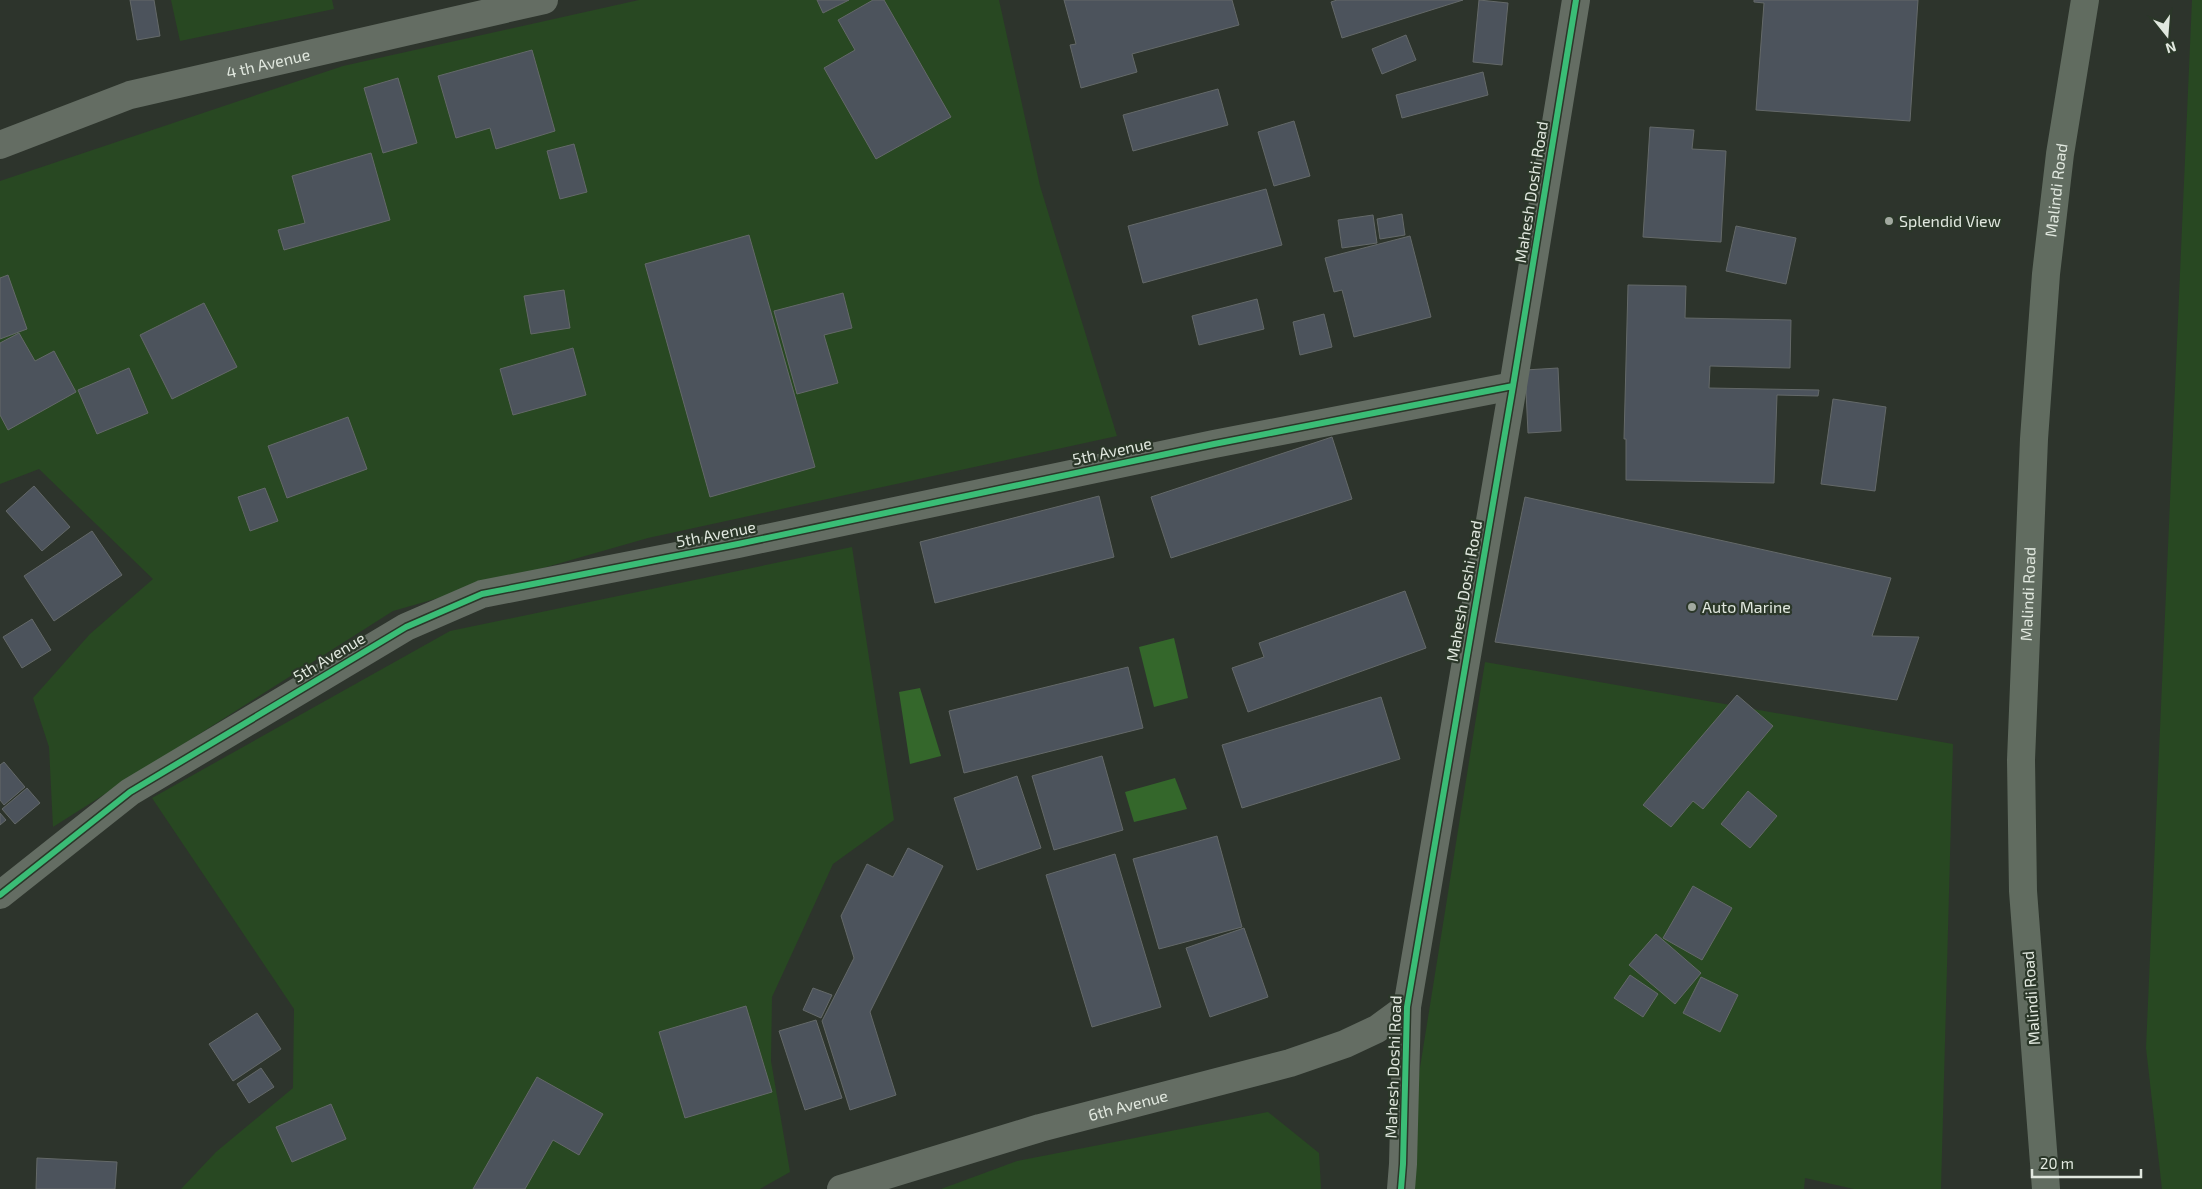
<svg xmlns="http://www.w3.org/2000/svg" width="2202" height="1189" font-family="'Exo 2',sans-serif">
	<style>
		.green { fill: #284822 }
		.water { fill: #34672b }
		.building { fill: #4c535c; stroke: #646969 }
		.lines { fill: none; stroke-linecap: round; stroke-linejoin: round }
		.minor { stroke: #646d63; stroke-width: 28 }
		.trunk { stroke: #616c60; stroke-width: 28 }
		.cycleway-casing { stroke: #2b3729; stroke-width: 9 }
		.cycleway { stroke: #3abd76; stroke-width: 6 }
		.poi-dot { fill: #a2a9a0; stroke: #2b3729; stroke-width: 2 }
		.labels { text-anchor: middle; stroke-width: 4.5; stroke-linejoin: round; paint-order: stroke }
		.street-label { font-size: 16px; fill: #e1e8df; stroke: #2b3729 }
		.poi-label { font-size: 16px; fill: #e1e8df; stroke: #2b3729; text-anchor: start }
	</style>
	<rect width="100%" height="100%" fill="#2d342c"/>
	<path class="green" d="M171 0H332L334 9 180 41Z
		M639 0H999L1040 186 1117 436 648 538 393 611 53 827 49 747 33 698 90 634 153 579 39 469 0 484V181L343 66Z
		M2192 0H2202V1189H2162L2146 1048Z
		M852 547 894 820 833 864 772 997 771 1061 790 1172 760 1189H181L216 1152 293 1088 294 1009 152 798 450 631Z
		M1485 662 1953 744 1941 1189H1854L1805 1178 1804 1189H1410L1414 1105Z
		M1268 1112 1319 1153 1321 1189H941L1017 1161Z"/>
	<path class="water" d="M1174 638 1188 698 1154 707 1139 647Z
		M920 688 941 756 910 764 899 692Z
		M1175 778 1187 809 1134 822 1125 792Z"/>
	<path class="building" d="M130 0H154L160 36 137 40Z
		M817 0H849L823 13Z
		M873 0H884L951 117 876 159 824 68 855 50 838 20Z
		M1064 0H1232L1239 25 1132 54 1137 72 1081 88 1070 45 1076 44Z
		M1337 0H1463L1342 38 1331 2Z
		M1479 0 1508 3 1502 65 1473 62Z
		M1754 0H1918L1910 121 1756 110 1764 3 1754 2Z
		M1406 35 1416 60 1382 74 1372 49Z
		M532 50 555 131 496 149 490 128 456 138 438 76Z
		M1483 72 1488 95 1402 118 1396 95Z
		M398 78 417 143 383 153 364 88Z
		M1218 89 1228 125 1133 151 1123 115Z
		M1294 121 1310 176 1274 186 1258 132Z
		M1650 127 1694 130 1692 149 1726 151 1721 242 1643 237Z
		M574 144 587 192 560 199 547 151Z
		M371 153 390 220 284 250 278 230 305 223 292 176Z
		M1266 189 1282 245 1143 283 1128 226Z
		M1402 214 1405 235 1380 239 1377 219Z
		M1373 215 1377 243 1342 248 1338 220Z
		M1736 226 1796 238 1786 284 1726 271Z
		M749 235 815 467 710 497 645 264Z
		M1410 236 1431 317 1354 337 1342 290 1334 292 1325 258Z
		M8 275 27 329 0 339V278Z
		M1628 285 1686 286 1685 318 1791 320 1790 368 1710 366 1709 388 1819 390 1818 396 1777 395 1774 483 1626 480V439H1624Z
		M564 290 570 328 531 334 524 296Z
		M843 293 852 328 824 335 838 383 797 394 774 311Z
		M1257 299 1264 329 1199 345 1192 316Z
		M204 303 237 367 172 399 140 335Z
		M1324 314 1332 347 1300 355 1293 322Z
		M19 333 35 361 54 351 76 392 8 430 0 415V343Z
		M573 348 586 395 513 415 500 369Z
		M129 368 148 413 97 434 78 390Z
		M1558 368 1561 431 1528 433 1525 370Z
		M1833 399 1886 407 1875 491 1821 484Z
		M348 417 367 469 287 498 268 446Z
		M1332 437 1352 499 1171 558 1151 497Z
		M34 486 70 527 42 551 6 511Z
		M265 488 278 521 250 531 238 497Z
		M1099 496 1114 557 935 603 920 542Z
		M1525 497 1891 578 1872 636 1919 637 1897 700 1495 642Z
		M92 531 122 575 54 621 24 576Z
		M1405 591 1426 648 1248 712 1232 668 1264 657 1259 643Z
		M32 619 51 650 22 668 3 637Z
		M1128 667 1143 728 964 773 949 711Z
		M1737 695 1773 726 1703 809 1693 801 1671 827 1643 805Z
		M1381 697 1400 759 1242 808 1222 745Z
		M1102 756 1123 830 1054 850 1032 776Z
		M4 762 25 787 4 805 0 800V765Z
		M1017 776 1041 848 977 870 954 798Z
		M27 788 40 803 15 824 2 809Z
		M1748 791 1777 816 1750 848 1721 824Z
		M0 813 6 820 0 825Z
		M1217 836 1242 927 1159 949 1133 859Z
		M908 848 943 866 870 1012 896 1095 850 1110 822 1021 854 958 841 916 867 864 893 877Z
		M1115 854 1161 1007 1092 1027 1046 875Z
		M1693 886 1732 908 1702 960 1663 938Z
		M1244 928 1268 997 1210 1017 1186 948Z
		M1656 934 1701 973 1675 1004 1629 965Z
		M1630 975 1658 994 1643 1017 1614 998Z
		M1701 977 1738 995 1720 1032 1683 1013Z
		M813 988 832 995 821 1018 803 1010Z
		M746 1006 772 1092 685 1118 659 1032Z
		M257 1013 281 1049 233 1081 209 1044Z
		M816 1020 842 1098 805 1110 779 1031Z
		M261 1068 274 1087 249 1103 237 1084Z
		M537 1077 603 1114 579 1155 553 1140 525 1189H473Z
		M331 1104 346 1139 292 1162 276 1127Z
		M37 1158 117 1162 115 1189H36Z"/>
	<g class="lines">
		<g class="minor">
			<path id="s1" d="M0 145 130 95 544 0"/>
			<path d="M0 895 130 792 406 627 482 594 738 544 1214 444 1513 386"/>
			<path id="s2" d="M841 1189 1040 1128 1290 1063 1345 1044 1377 1029 1407 1007"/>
			<path d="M1401 1189 1403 1164 1407 1007 1513 386 1576 0"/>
		</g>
		<path class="trunk" id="s3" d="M2046 1189 2023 891 2021 760 2034 439 2046 274 2060 154 2085 0"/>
		<g class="cycleway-casing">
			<path id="cycleway" d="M0 895 130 792 406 627 482 594 738 544 1214 444 1513 386
				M1401 1189 1403 1164 1407 1007 1513 386 1576 0"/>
		</g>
		<use href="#cycleway" class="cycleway"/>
	</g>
	<g class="poi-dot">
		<circle cx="1889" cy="221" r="5"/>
		<circle cx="1692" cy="607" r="5"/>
	</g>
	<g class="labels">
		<g class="street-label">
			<text dy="6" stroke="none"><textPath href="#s1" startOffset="281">4 th Avenue</textPath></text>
			<text dy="6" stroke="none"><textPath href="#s3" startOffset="1001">Malindi Road</textPath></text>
			<text transform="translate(1531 192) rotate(-81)" y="6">Mahesh Doshi Road</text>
			<text transform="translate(1112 451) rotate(-12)" y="6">5th Avenue</text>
			<text transform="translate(716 534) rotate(-11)" y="6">5th Avenue</text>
			<text transform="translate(1464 591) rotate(-80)" y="6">Mahesh Doshi Road</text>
			<text dy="6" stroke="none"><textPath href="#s3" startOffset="596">Malindi Road</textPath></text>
			<text transform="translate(329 657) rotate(-31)" y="6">5th Avenue</text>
			<text transform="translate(2031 998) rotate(-94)" y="6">Malindi Road</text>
			<text transform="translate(1393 1067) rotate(-88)" y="6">Mahesh Doshi Road</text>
			<text dy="6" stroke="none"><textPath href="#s2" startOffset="299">6th Avenue</textPath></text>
		</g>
		<g class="poi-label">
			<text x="1899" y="227">Splendid View</text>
			<text x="1702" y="613">Auto Marine</text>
		</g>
	</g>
	<g transform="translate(2167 35) rotate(163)" stroke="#2b3729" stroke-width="4" paint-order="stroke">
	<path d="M0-4L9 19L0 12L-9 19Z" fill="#e1e8df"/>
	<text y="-8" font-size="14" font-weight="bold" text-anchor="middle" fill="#e1e8df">N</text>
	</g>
	<path d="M2032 1169v8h109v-8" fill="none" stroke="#e1e8df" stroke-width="2.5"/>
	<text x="2040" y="1169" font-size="15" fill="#e1e8df" stroke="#2b3729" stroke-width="4" paint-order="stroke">20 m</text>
</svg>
